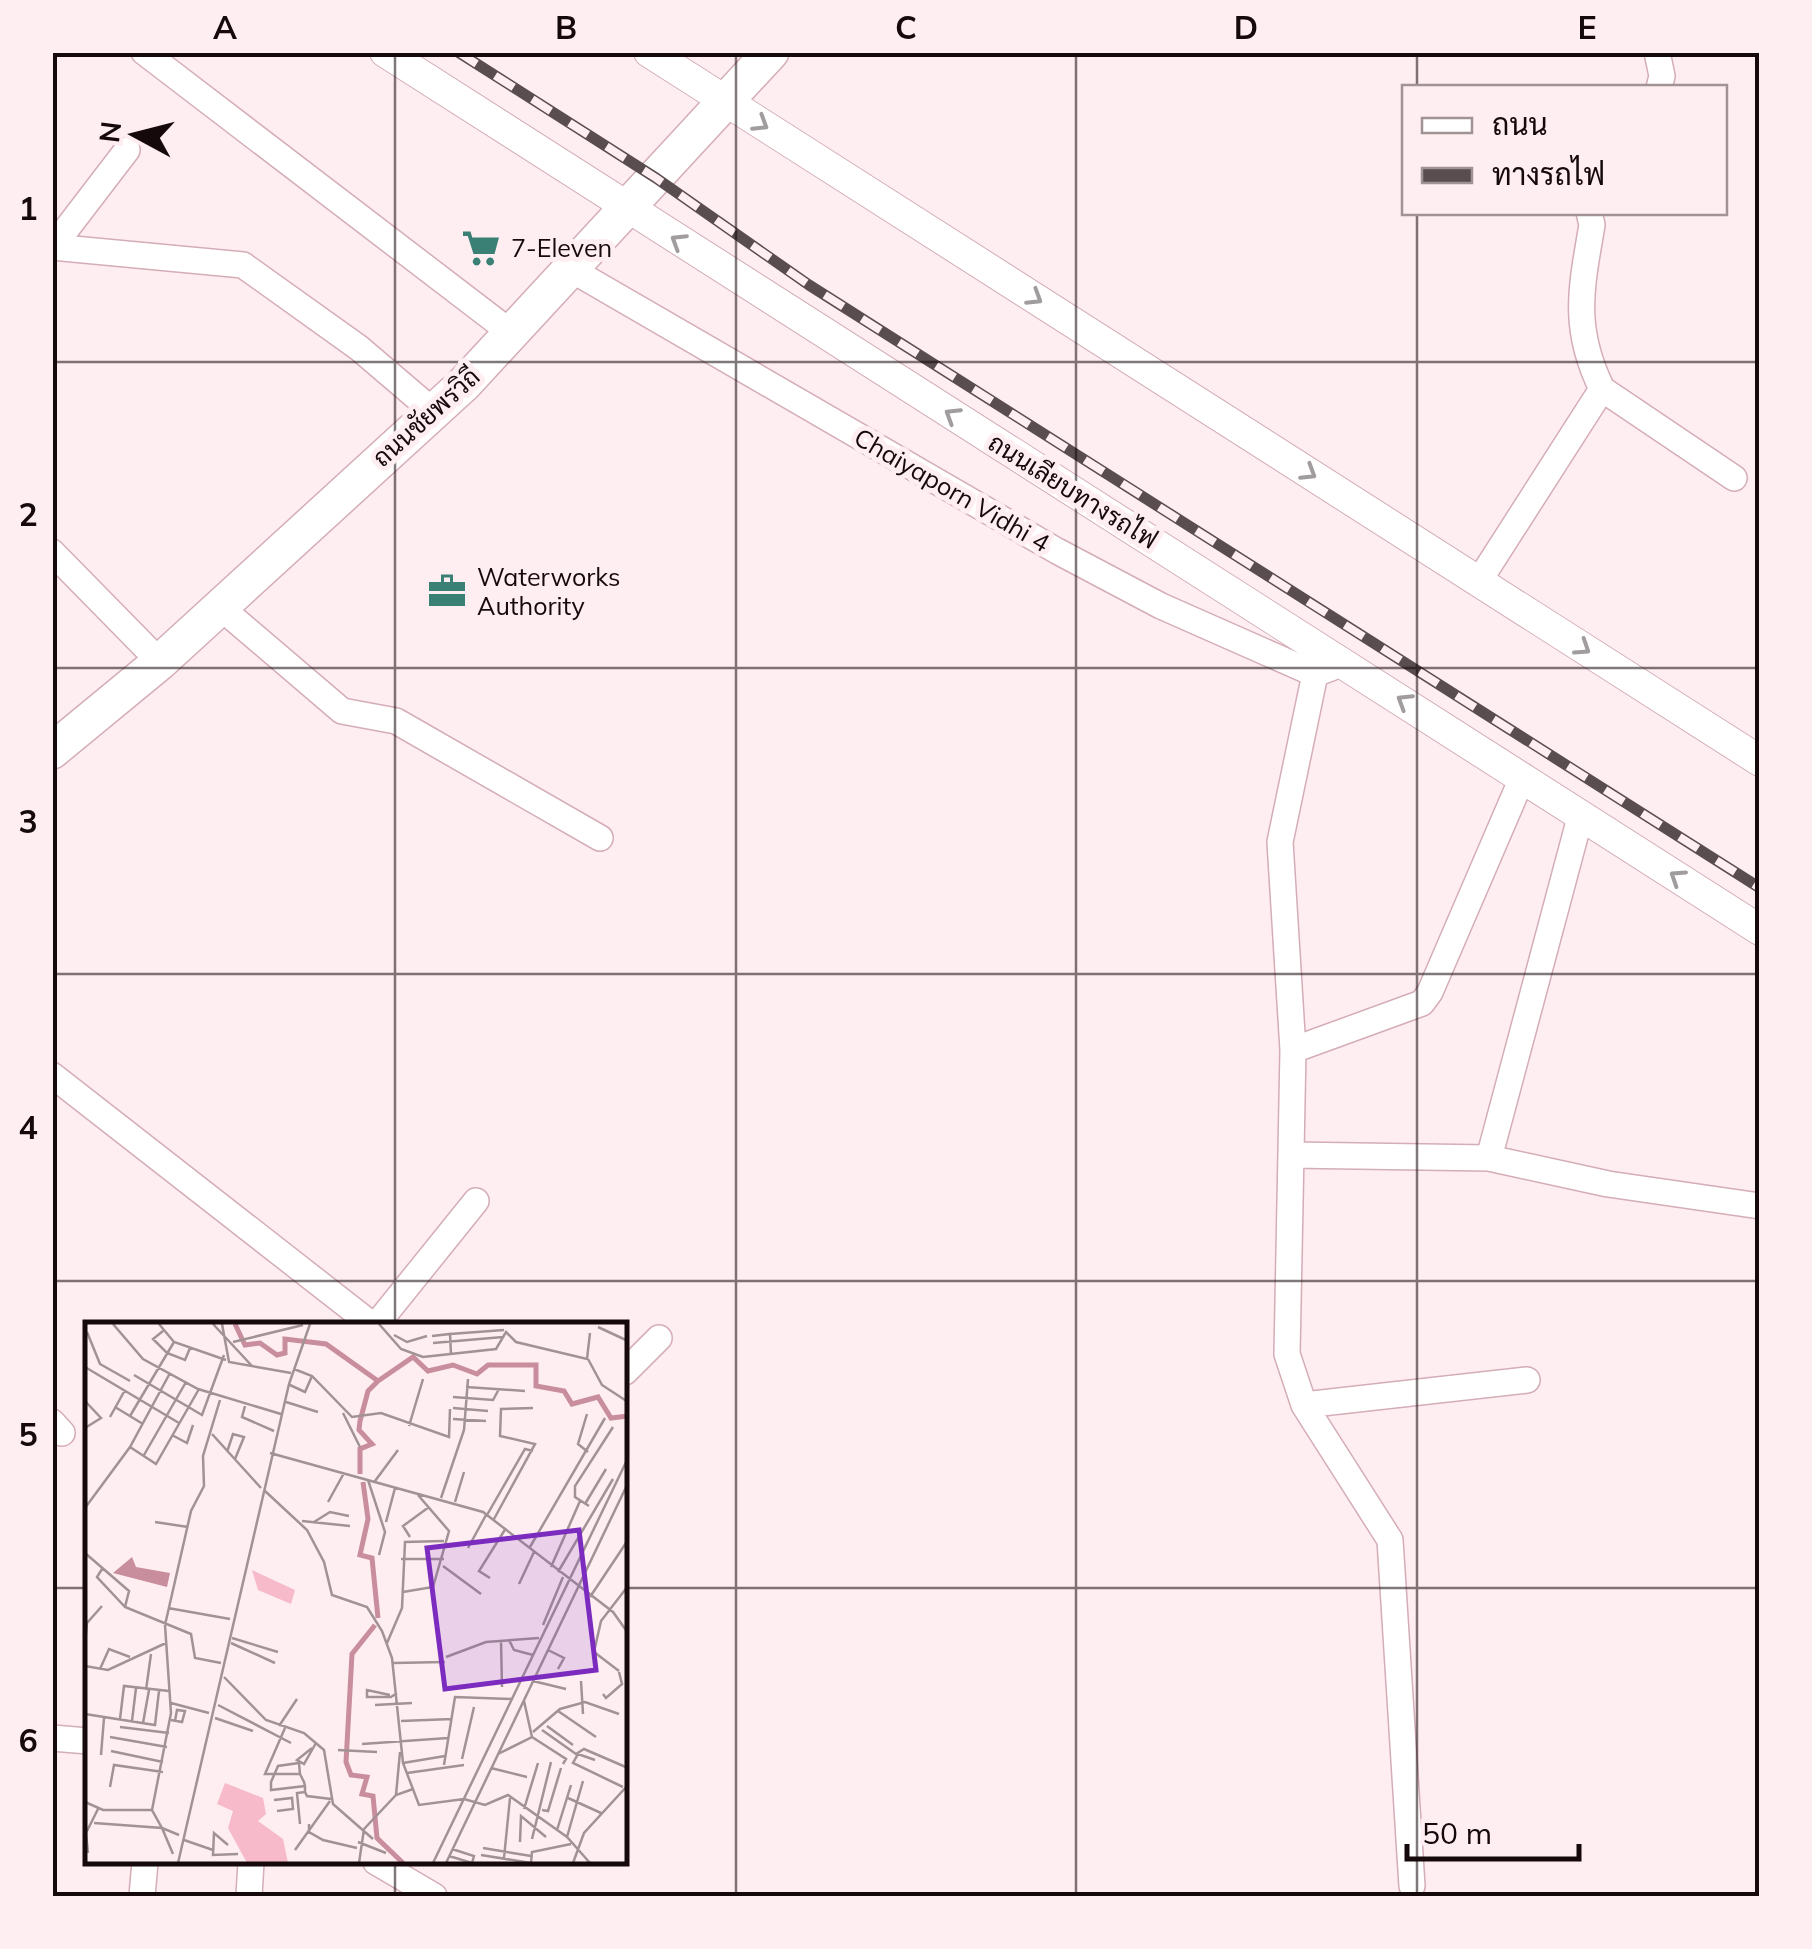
<svg xmlns="http://www.w3.org/2000/svg" width="1812" height="1949" font-family="Mulish,Sarabun,sans-serif">
	<style>
		.lines { fill: none; stroke-linecap: round; stroke-linejoin: round }
		.minor-casing { stroke: #d4adb7; stroke-width: 28 }
		.tertiary-casing { stroke: #d4adb7; stroke-width: 32 }
		.secondary-casing { stroke: #d4adb7; stroke-width: 38 }
		.minor { stroke: #fff; stroke-width: 25 }
		.tertiary { stroke: #fff; stroke-width: 30 }
		.secondary { stroke: #fff; stroke-width: 35 }
		.rail-casing { stroke: #5a4d50; stroke-width: 11 }
		.rail { stroke: #feeef1; stroke-width: 8; stroke-dasharray: 22; stroke-linecap: butt }
		.oneway { stroke: #a19d9e }
		.grid { fill: none; stroke: #15090c; stroke-width: 2.5; stroke-opacity: 0.55 }
		.labels { text-anchor: middle; stroke-width: 10; stroke-linejoin: round; paint-order: stroke }
		.poi-label { font-size: 25px; fill: #15090c; stroke: #feeef1; text-anchor: start }
		.street-label { font-size: 25px; fill: #15090c; stroke: #feeef1 }
		.inset-river { fill: none; stroke: #c98e9d; stroke-width: 5 }
		.inset-road { fill: none; stroke: #a19295; stroke-width: 2.5 }
		.view { fill: #7b2cbf; fill-opacity: 0.15; stroke: #7b2cbf; stroke-width: 5 }
		.inset-edge { fill: none; stroke: #15090c; stroke-width: 5 }
		.neatline { fill: none; stroke: #15090c; stroke-width: 4 }
		.grid-label { font-size: 32px; text-anchor: middle; font-weight: bold; fill: #15090c }
	</style>
	<rect width="100%" height="100%" fill="#feeef1"/>
	<g class="lines">
		<g class="minor-casing">
			<path id="minor" d="M144 52 514 335
				M1657 52 1662 76 1659 88
				M1589 212 1592 225C1581 289 1572 328 1602 389
				M52 247 243 265 359 348 434 412
				M52 248 127 150
				M572 270 1057 551 1161 606 1315 674 1331 668
				M52 552 160 662
				M1479 581 1602 389 1734 478
				M219 606 342 711 396 721 600 838
				M1315 674 1280 842 1293 1050 1287 1354 1304 1405 1390 1540 1412 1886
				M1293 1050 1422 1003 1430 992 1523 776
				M52 1075 371 1324
				M1291 1155 1489 1158 1608 1184 1760 1206
				M1489 1158 1581 814
				M377 1324 476 1201
				M625 1372 659 1338
				M1304 1405 1527 1380
				M52 1422 62 1433
				M52 1738 88 1741
				M376 1862 434 1896
				M142 1896 145 1862
				M249 1896 251 1862"/>
		</g>
		<g class="tertiary-casing">
			<path id="tertiary" d="M385 52 1760 930
				M649 52 1760 761"/>
		</g>
		<g class="secondary-casing">
			<path id="secondary" d="M52 751 160 662 464 384 771 52"/>
		</g>
		<use href="#minor" class="minor"/>
		<use href="#tertiary" class="tertiary"/>
		<use href="#secondary" class="secondary"/>
		<g class="rail-casing">
			<path id="rail" d="M458 52 656 178 809 285 1760 888"/>
		</g>
		<use href="#rail" class="rail"/>
	</g>
	<defs><path id="oneway-chevron" d="M-2-3.5L2.5 0L-2 3.5" fill="none" stroke-width="1.6" stroke-linecap="round" stroke-linejoin="round" transform="scale(2.5)"/></defs>
	<g class="oneway">
		<use href="#oneway-chevron" transform="translate(761 124) rotate(32)"/>
		<use href="#oneway-chevron" transform="translate(678 241) rotate(-148)"/>
		<use href="#oneway-chevron" transform="translate(1035 298) rotate(32)"/>
		<use href="#oneway-chevron" transform="translate(952 415) rotate(-148)"/>
		<use href="#oneway-chevron" transform="translate(1309 473) rotate(32)"/>
		<use href="#oneway-chevron" transform="translate(1583 648) rotate(33)"/>
		<use href="#oneway-chevron" transform="translate(1404 701) rotate(-148)"/>
		<use href="#oneway-chevron" transform="translate(1677 877) rotate(-147)"/>
	</g>
	<path class="grid" d="M395 52V1324M736 52V1896M1076 52V1896M1417 52V88M1417 212V1896M52 362H1760M52 668H1760M52 974H1760M52 1281H1760M52 1588H88M625 1588H1760M395 1862V1896"/>
	<defs>
		<g id="supermarket-bare" transform="scale(3)"><path d="M-6-5.5h2.5l.6 2H6L4.5 2H-2.5L-4.4-4H-6ZM-1.5 3.2a1.3 1.3 0 1 0 .1 0ZM3 3.2a1.3 1.3 0 1 0 .1 0Z" fill="#3b8075" stroke="#feeef1" stroke-width="2.5" paint-order="stroke"/></g>
		<g id="office-bare" transform="scale(3)"><path d="M-6-3h4V-5.5h4V-3h4V5H-6ZM-1-4.5V-3h2v-1.5ZM-6 0V1H6V0Z" fill="#3b8075" stroke="#feeef1" stroke-width="2.5" paint-order="stroke"/></g>
	</defs>
	<g fill-rule="evenodd">
		<use href="#supermarket-bare" x="481" y="248"/>
		<use href="#office-bare" x="447" y="591"/>
	</g>
	<g class="labels">
		<g class="poi-label">
			<text x="511" y="257">7-Eleven</text>
			<text x="477" y="586">Waterworks<tspan x="477" dy="29">Authority</tspan></text>
		</g>
		<g class="street-label">
			<text transform="translate(426 417) rotate(-42)" y="9">ถนนชัยพรวิถี</text>
			<text transform="translate(952 490) rotate(30)" y="9">Chaiyaporn Vidhi 4</text>
			<text transform="translate(1073 491) rotate(32)" y="9">ถนนเลียบทางรถไฟ</text>
		</g>
	</g>
	<g transform="translate(85 1322)">
		<rect width="542" height="542" fill="#feeef1"/>
		<path d="M167 248 210 268 206 282 173 268ZM140 461 178 476 181 492 173 499 198 517 203 541H162L143 506 148 489 132 482Z" fill="#f6baca"/>
		<path d="M47 235 51 245 85 251 82 265 28 251Z" fill="#c98e9d"/>
		<path class="inset-river" d="M150 2 160 23 175 21 192 33 200 31V17L241 22 293 59 328 35 343 49 368 43 392 52 403 43H451V64L479 69 487 82 513 75 526 96 543 94M275 152V127L287 122 274 108 275 99 283 69 293 59M278 160 283 197 275 233 287 236 293 296M290 303 267 332 261 440 266 453 282 455 277 472 288 474 292 516 318 541"/>
		<path class="inset-road" d="M28 2 58 37 113 67 196 92M74 2 89 20 141 38M128 2 167 44M137 2 144 40 206 51M294 2 316 27 338 35 411 27 421 10 431 20 502 37 505 11M513 5 543 19M78 9 68 17 82 31 100 38 105 26M2 10 15 42 45 59M365 12 419 8M309 13 322 20 342 14M347 14 365 12 366 32M148 20 218 3M348 21 418 15M503 37 517 63 543 80M0 45 94 101M209 47 227 54 267 95 296 91 364 115 365 87M49 53 117 93 139 33M205 63 220 70 227 54M381 65 440 69M368 75 408 78 414 67M0 79 16 96 0 106M201 80 233 90M160 84 157 95 189 109M30 85 58 102M368 86 403 89M258 91 275 125M502 92 493 122 503 130M45 94 89 20M25 95 40 68M368 97 401 99M324 104 338 57M127 112 176 166M87 113 102 121 108 103M45 125 71 142 114 67M142 130 148 112 159 115 150 137M185 131 398 190 528 290 543 311M59 133 101 60M283 158 300 210 294 233M290 159 313 128M180 169 222 208 239 240 247 273 282 285 297 309 307 336 318 441 334 483 379 477 400 483 423 473 482 515 505 541M356 176 379 108 383 57M243 180 259 151M370 180 379 150M500 182 521 147M504 184 490 175V164L528 105M0 186 45 125 85 51M402 193 440 127 448 129M409 197 450 122 415 114 416 87 448 86M217 199 265 204M70 200 103 205M229 200 245 190 264 194M301 200 310 166M325 215 318 204 344 185M445 225 520 96M383 226 401 193M0 231 44 269 40 285 106 312 110 336 136 341M316 237H359M358 244 396 272M466 245 495 179M17 247 12 255 40 285M473 250 528 157M405 256 394 249 421 206M434 262 449 230M318 270 348 265 364 209 333 173M505 275 543 218M83 286 145 297M458 303 478 255M147 316 193 330M424 318 429 328 448 333M416 319 417 365M0 321 2 301 17 284M146 321 190 341M302 321 317 286 320 220 359 219M463 328 479 336 473 347M361 335 401 320 454 316M308 341 360 340M0 344 23 348 81 321M15 347 24 327 45 335M534 349 509 330 516 299 543 264M139 355 181 398 219 411 239 428 248 482 288 517M448 359 481 367M496 359 498 392M61 368 66 332M518 372 521 376 537 362 534 350M305 373 282 368V375H306L312 371M86 381 124 391M133 383 206 421M290 383 327 381M473 389 511 415M0 392 70 403 74 369M130 396 168 409M35 397 39 364 84 369M86 398 97 400 100 389 92 388 90 399M47 399 51 366M316 399 367 397M58 401 64 368M194 404 212 377M462 404 488 423M35 405 84 411M200 406 180 452H215M457 408 491 432 499 427 543 446M0 409V463M448 410 475 387 500 380 534 392M25 415 82 425M447 415 481 437 478 442M277 422 363 416M227 426 212 438 219 442 231 421M253 428 292 430M26 429 78 440M413 432 447 415 439 379M16 433 19 396M377 437 389 385M510 438 493 432 488 441 538 465M318 441 360 434M359 443 370 375 427 377M406 446 442 455M322 451 379 443M220 464 186 468V460L193 444 214 441 215 452 219 460 220 464V470L222 474 246 477M25 465 29 443 78 450M311 473 315 430M483 476 516 491M189 478 207 476 208 487 192 489M0 480 18 488H67M439 487 453 441M457 488 463 489 476 446M9 501 77 506 88 532M215 502 212 471 220 470M224 502V510L238 518 272 526M472 508 486 463M94 513 77 506 67 488 86 391 80 303 106 189 119 164 118 134 135 78M482 515 498 459M447 517 466 440M99 518 128 528M273 520 301 531M435 520 436 494 461 515M143 523 129 511 128 533 153 532M398 526 446 534M210 528 245 479M3 531 1 511 13 487M396 533 446 541M364 534 387 541 389 534 367 527M419 536 425 476M93 541 204 62 225 2M274 541 279 507 311 473 328 467M348 541 543 136M361 541 543 161M446 541 447 530 486 522M488 541 499 511 543 463"/>
		<path class="view" d="M494 208 511 348 360 367 342 226Z"/>
		<rect width="542" height="542" class="inset-edge"/>
	</g>
	<rect width="1812" height="1949" fill="none" stroke="#feeef1" stroke-width="110"/>
	<rect x="1402" y="85" width="325" height="130" fill="#feeef1" stroke="#a19295" stroke-width="2.5"/>
	<rect x="1422" y="118" width="50" height="15" fill="#ffffff" stroke="#a19295" stroke-width="2.5"/>
	<text x="1492" y="135" font-size="30" fill="#15090c">ถนน</text>
	<rect x="1422" y="168" width="50" height="15" fill="#5a4d50" stroke="#a19295" stroke-width="2.5"/>
	<text x="1492" y="185" font-size="30" fill="#15090c">ทางรถไฟ</text>
	<g transform="translate(135 135) rotate(277)" stroke="#feeef1" stroke-width="8" paint-order="stroke">
	<path d="M0-8L18 38L0 25L-18 38Z" fill="#15090c"/>
	<text y="-15" font-size="28" font-weight="bold" text-anchor="middle" fill="#15090c">N</text>
	</g>
	<path d="M1407 1844v15h172v-15" fill="none" stroke="#15090c" stroke-width="5"/>
	<text x="1422" y="1844" font-size="30" fill="#15090c" stroke="#feeef1" stroke-width="8" paint-order="stroke">50 m</text>
	<rect x="55" y="55" width="1702" height="1839" class="neatline"/>
	<g class="grid-label">
		<text x="225" y="39">A</text>
		<text x="566" y="39">B</text>
		<text x="906" y="39">C</text>
		<text x="1246" y="39">D</text>
		<text x="1587" y="39">E</text>
		<text x="28" y="220">1</text>
		<text x="28" y="526">2</text>
		<text x="28" y="833">3</text>
		<text x="28" y="1139">4</text>
		<text x="28" y="1446">5</text>
		<text x="28" y="1752">6</text>
	</g>
</svg>
